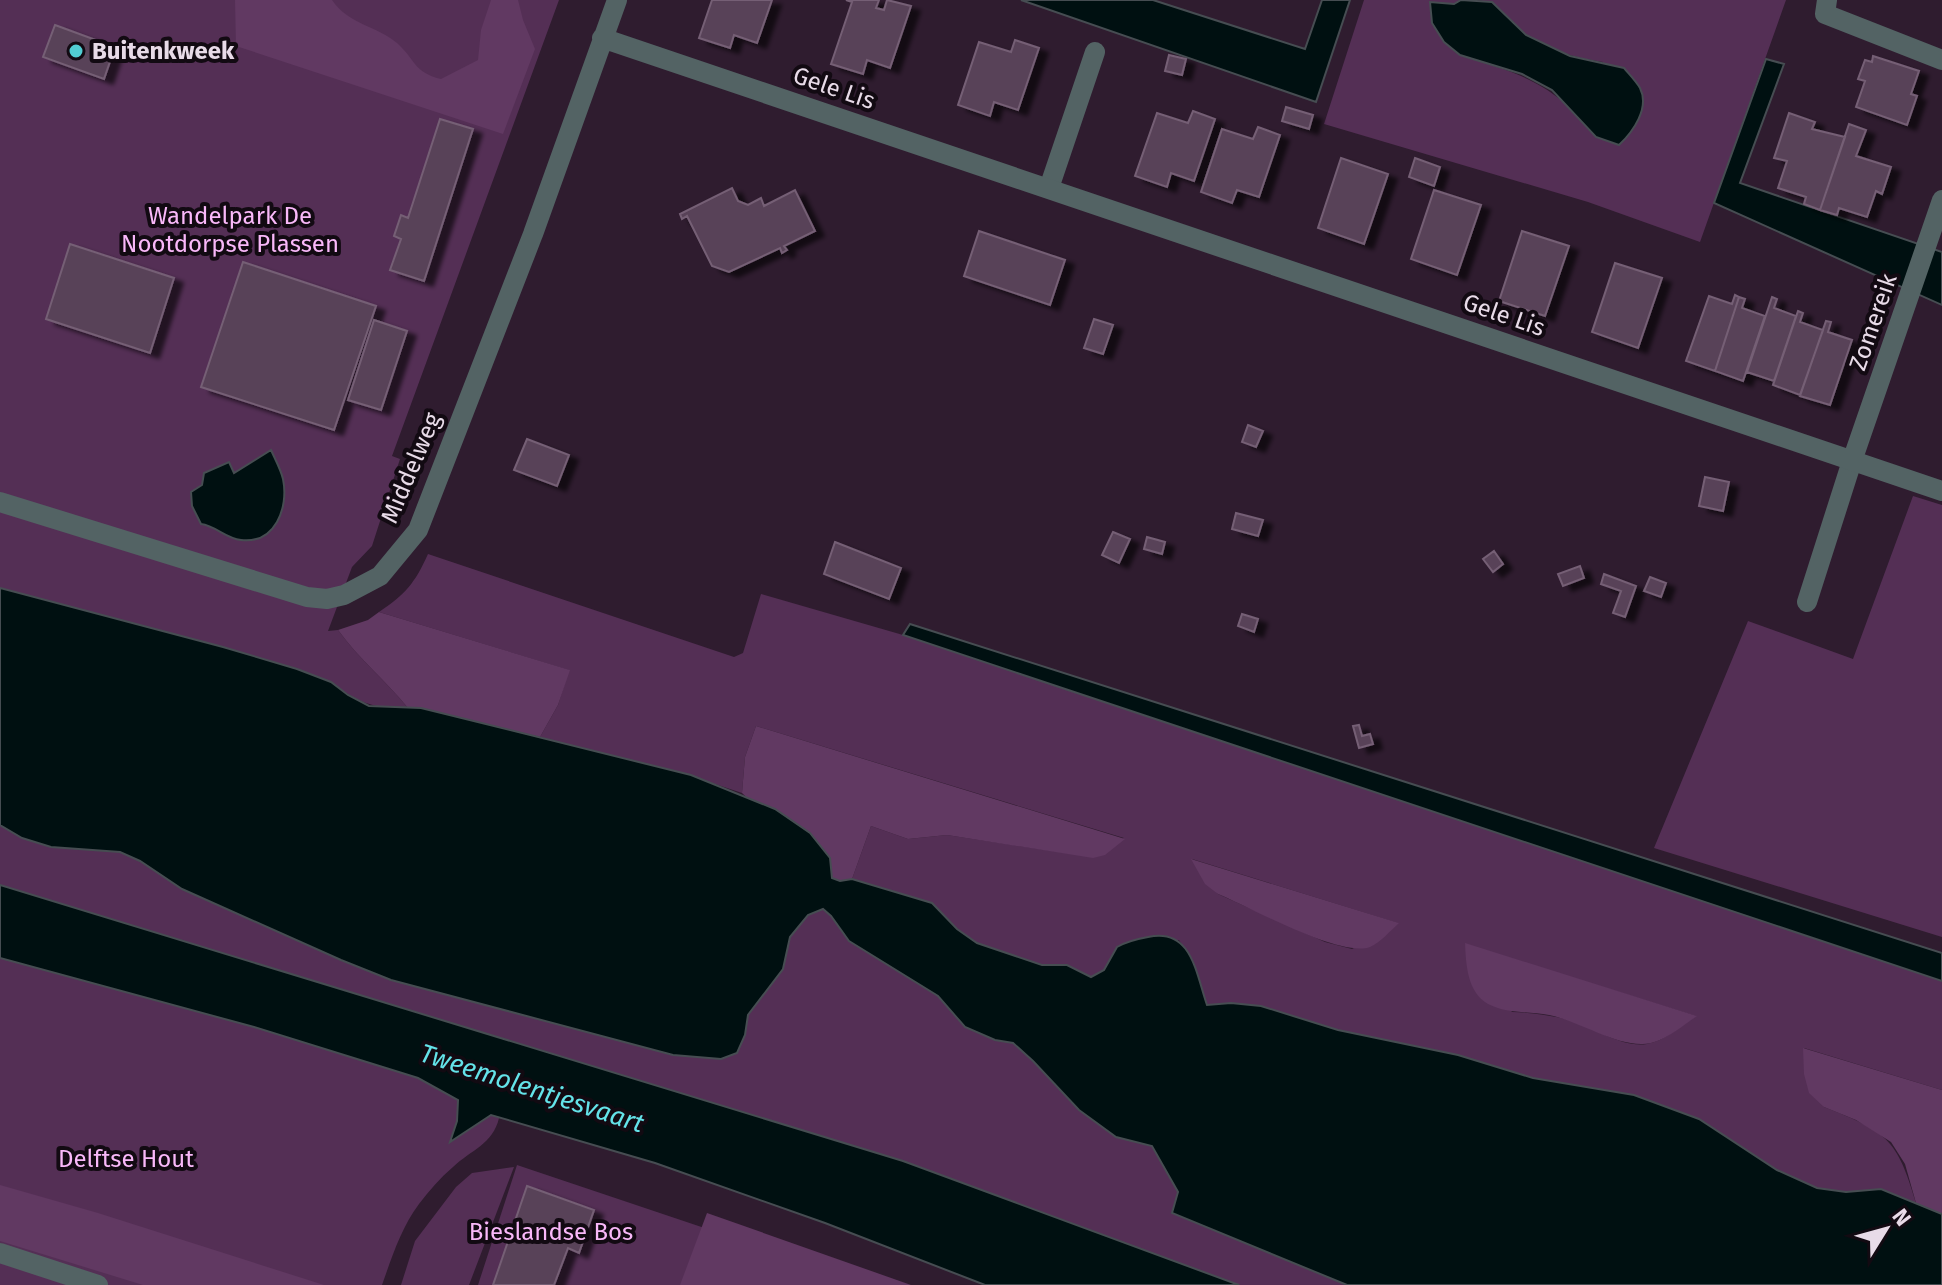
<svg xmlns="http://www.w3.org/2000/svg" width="1942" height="1285" font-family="'Fira Sans',sans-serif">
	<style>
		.green { fill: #542f55; fill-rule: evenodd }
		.forest { fill: #613962 }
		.water { fill: #001011; stroke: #464d52; stroke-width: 2 }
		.building { fill: #594358; stroke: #755f75; stroke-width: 2; filter: url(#shadow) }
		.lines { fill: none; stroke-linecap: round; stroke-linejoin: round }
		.service { stroke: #536364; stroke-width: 20 }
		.minor { stroke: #536364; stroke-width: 20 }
		.poi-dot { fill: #51ccd2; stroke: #120a12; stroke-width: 3 }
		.labels { text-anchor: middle; stroke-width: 8; stroke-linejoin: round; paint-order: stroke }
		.poi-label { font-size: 24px; font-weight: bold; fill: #e8dbe8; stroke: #120a12; text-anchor: start }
		.street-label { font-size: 24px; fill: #e8dbe8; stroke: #120a12 }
		.park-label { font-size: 24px; fill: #f9b8f9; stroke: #120a12 }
		.water-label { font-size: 26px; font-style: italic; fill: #64e3e9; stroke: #120a12 }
	</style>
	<defs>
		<filter id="shadow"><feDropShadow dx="9" dy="5" stdDeviation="2" flood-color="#0009"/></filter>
	</defs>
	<rect width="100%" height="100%" fill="#2f1c2f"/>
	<path class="green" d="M0 0H559L392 456 400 459 372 546 352 567 328 631 338 630C359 659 386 681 408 708 374 709 358 703 331 682L243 915 341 960 391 980 673 1055 721 1059 745 1035 748 1015 783 969 790 937 808 915 823 909 831 916 849 941 938 996 965 1027 995 1040 1013 1043 1116 1137 1152 1146 1178 1192 1173 1213 1347 1285H1239L903 1161 233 957 0 888Z
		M1364 0H1461L1454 4 1431 3 1460 55C1521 74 1556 84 1596 137L1603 62C1576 58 1552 51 1529 37 1510 24 1502 4 1478 0H1786L1700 242 1588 202 1324 124Z
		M1913 496 1942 505V937L1654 848 1748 621 1853 659Z
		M428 554 734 657 743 653 761 594 903 635 1942 981V1090L1804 1048 1824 1107C1887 1132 1897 1138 1916 1203L1881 1189 1846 1192 1817 1188 1777 1170 1699 1119 1634 1095 1533 1078 1458 1055 1338 1030 1261 1006 1231 1003 1207 1005 1193 961 1179 940 1117 947 1104 970 1091 977 1067 965H1042L977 943 957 929 932 903 852 879 871 826 908 839 947 835 1093 857 1124 838 756 726 745 757 742 793C676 770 608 756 540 737L558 705 569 670 379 612C405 595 415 583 428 554ZM1192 859 1398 923 1352 949 1325 942 1218 894ZM1465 944 1696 1016C1681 1025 1665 1041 1647 1044 1623 1048 1596 1029 1575 1022 1554 1015 1534 1013 1512 1012Z
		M0 958 254 1027 418 1078 458 1100 457 1121 451 1142 491 1115 499 1118C493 1144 471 1150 453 1167 440 1178 429 1191 419 1204 401 1228 392 1257 382 1285H0Z
		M517 1165 874 1285H478Z
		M514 1167 469 1285H401L415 1241 456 1187 472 1173Z"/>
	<path class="forest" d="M235 0H332C348 24 377 26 397 43 416 60 413 72 441 79L478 60 481 30 491 0H518L523 20 535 49 503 134 236 46Z
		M379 612 570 670 558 705 540 737 421 708H408C386 681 359 659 338 630L368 620Z
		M756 726 1125 839 1105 855 1093 858 947 835 908 839 871 826 852 879 840 881 832 878 742 793 745 757Z
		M1191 859 1399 923C1391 930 1380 943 1370 947 1340 958 1250 907 1218 894L1205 884Z
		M1465 943 1697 1016C1682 1026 1662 1044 1643 1044 1614 1045 1579 1021 1549 1015 1529 1011 1507 1014 1488 1004 1467 992 1466 964 1465 943Z
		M1803 1048 1942 1090V1214L1916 1203 1905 1164 1891 1142 1856 1120 1824 1107 1809 1093 1804 1074Z
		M0 1185 98 1213 324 1285H143L0 1241Z
		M707 1213 911 1285H680Z"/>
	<path class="water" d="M1021 0H1153L1305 49 1322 0H1350L1316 102Z
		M1461 0 1492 2 1526 35 1570 56 1624 68C1629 74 1636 81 1640 88 1650 108 1633 132 1619 145L1596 137 1552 90 1522 74 1460 55 1444 42 1432 23 1430 2 1454 4Z
		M1766 59 1784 64 1740 183 1942 252V305L1714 203Z
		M271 450C275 459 281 470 283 479 289 508 275 544 241 540 225 538 216 526 201 524L192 506 191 492 202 485 204 473 229 462 234 473Z
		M0 588 223 647 297 669 331 682 348 695 369 706 421 708 691 775 775 809 810 833 830 858 832 878 840 881 852 879 932 903 957 929 977 943 1042 965H1067L1091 977 1104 970 1117 947C1127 941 1137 939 1148 937 1192 927 1196 974 1207 1005L1231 1003 1261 1006 1338 1030 1458 1055 1533 1078 1634 1095 1699 1119 1777 1170 1817 1188 1846 1192 1881 1189 1942 1214V1285H1347L1172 1213 1178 1192 1152 1146 1116 1137 1079 1110 1033 1061 1013 1043 995 1040 965 1027 938 996 849 941 831 916 823 909 808 915 790 937 783 969 748 1015 745 1035 737 1053 721 1059 673 1055 391 980 341 960 182 889 140 861 120 852 51 847 22 838 0 825Z
		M910 624 1942 953V981L903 635Z
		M0 885 903 1161 1239 1285H985L825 1223 655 1163 491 1115 450 1142 457 1121 458 1100 418 1078 254 1027 0 958Z"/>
	<path class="building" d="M712 0H772L757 43 734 35 730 48 699 38Z
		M846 0H879L876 8 884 10 887 0 911 6 890 68 867 60 863 74 831 64 852 2Z
		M55 25 115 47 104 79 43 57Z
		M1015 40 1039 48 1018 110 994 102 990 116 958 105 979 42 1011 52Z
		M1169 55 1186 59 1182 75 1165 71Z
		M1873 56 1919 71 1911 94 1917 96 1907 125 1856 107 1865 81 1858 79 1865 60 1872 62Z
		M1286 107 1313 115 1309 129 1282 121Z
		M1193 111 1215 119 1194 181 1171 173 1167 187 1135 176 1157 113 1188 123Z
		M1789 113 1815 122 1812 129 1845 137 1820 210 1804 204 1806 197 1778 188 1787 161 1774 158Z
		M440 119 473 129 424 281 390 270 401 239 394 236 401 215 408 218Z
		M1849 124 1866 130 1856 156 1891 167 1882 194 1876 191 1867 217 1839 208 1837 215 1820 210Z
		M1258 127 1280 135 1259 197 1237 190 1232 203 1201 192 1222 129 1253 139Z
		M1341 158 1388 174 1364 244 1318 228Z
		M1415 158 1440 167 1434 186 1409 177Z
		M732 188 738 201 748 205 761 198 764 206 795 190 815 231 784 246 787 250 782 253 780 248 729 272 712 266 687 216 682 219 680 214Z
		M1434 190 1481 205 1457 275 1411 259Z
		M979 231 1065 260 1050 305 964 276Z
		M1522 231 1569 246 1545 316 1499 301Z
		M70 244 174 278 150 353 46 319Z
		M243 262 376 306 334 430 201 387Z
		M1615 263 1662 278 1638 348 1592 332Z
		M1735 295 1739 297 1715 371 1686 361 1709 296 1732 304Z
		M1739 297 1745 299 1742 308 1765 316 1743 381 1715 371Z
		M1772 297 1777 299 1774 308 1796 316 1774 381 1747 372Z
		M1798 311 1803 313 1800 322 1823 330 1800 395 1773 385Z
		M1094 319 1113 325 1103 354 1084 348Z
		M374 320 407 331 381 410 348 400Z
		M1826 321 1831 322 1828 332 1852 340 1830 405 1800 396Z
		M1248 425 1263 431 1256 447 1242 442Z
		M527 439 569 455 557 486 514 470Z
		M1705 477 1729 482 1723 511 1699 506Z
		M1236 513 1263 520 1258 536 1232 529Z
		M1113 532 1130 539 1119 563 1102 555Z
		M1147 537 1165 542 1162 554 1144 549Z
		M835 542 901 568 889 599 824 574Z
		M1494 551 1503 564 1493 572 1483 559Z
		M1580 566 1584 578 1563 586 1558 574Z
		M1604 574 1636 586 1625 617 1613 613 1621 591 1601 584Z
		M1650 577 1666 583 1661 597 1644 591Z
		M1242 614 1258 619 1254 632 1238 626Z
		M1359 725 1362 736 1370 734 1373 744 1359 748 1353 726Z
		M527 1186 594 1210 579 1253 568 1248 554 1285H493Z"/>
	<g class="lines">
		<path class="service" d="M1049 188 1095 52
			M1807 602 1852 461"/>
		<path class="minor" d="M1827 0 1825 14 1942 60
			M602 38 1942 491
			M1852 461 1942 200
			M0 502 307 597 327 599 344 595 380 576 418 530 533 234 617 0
			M0 1253 98 1285"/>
	</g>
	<circle class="poi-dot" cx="76" cy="51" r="8"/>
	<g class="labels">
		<g class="poi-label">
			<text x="92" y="59">Buitenkweek</text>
		</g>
		<g class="street-label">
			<text transform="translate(834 88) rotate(19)" y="8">Gele Lis</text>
			<text transform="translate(1504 315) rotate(19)" y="8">Gele Lis</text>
			<text transform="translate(1873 322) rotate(-71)" y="8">Zomereik</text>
			<text transform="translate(411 468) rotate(-67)" y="8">Middelweg</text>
		</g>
		<g class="park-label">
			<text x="230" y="224">Wandelpark De<tspan x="230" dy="28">Nootdorpse Plassen</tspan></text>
			<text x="126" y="1167">Delftse Hout</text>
			<text x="551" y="1240">Bieslandse Bos</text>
		</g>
		<g class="water-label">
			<text transform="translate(532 1088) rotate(18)" y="9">Tweemolentjesvaart</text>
		</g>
	</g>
	<g transform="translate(1886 1229) rotate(53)" stroke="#120a12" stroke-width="6" paint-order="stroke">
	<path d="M0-6L14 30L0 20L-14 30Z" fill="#e8dbe8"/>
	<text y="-12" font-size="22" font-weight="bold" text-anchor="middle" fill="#e8dbe8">N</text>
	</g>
</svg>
